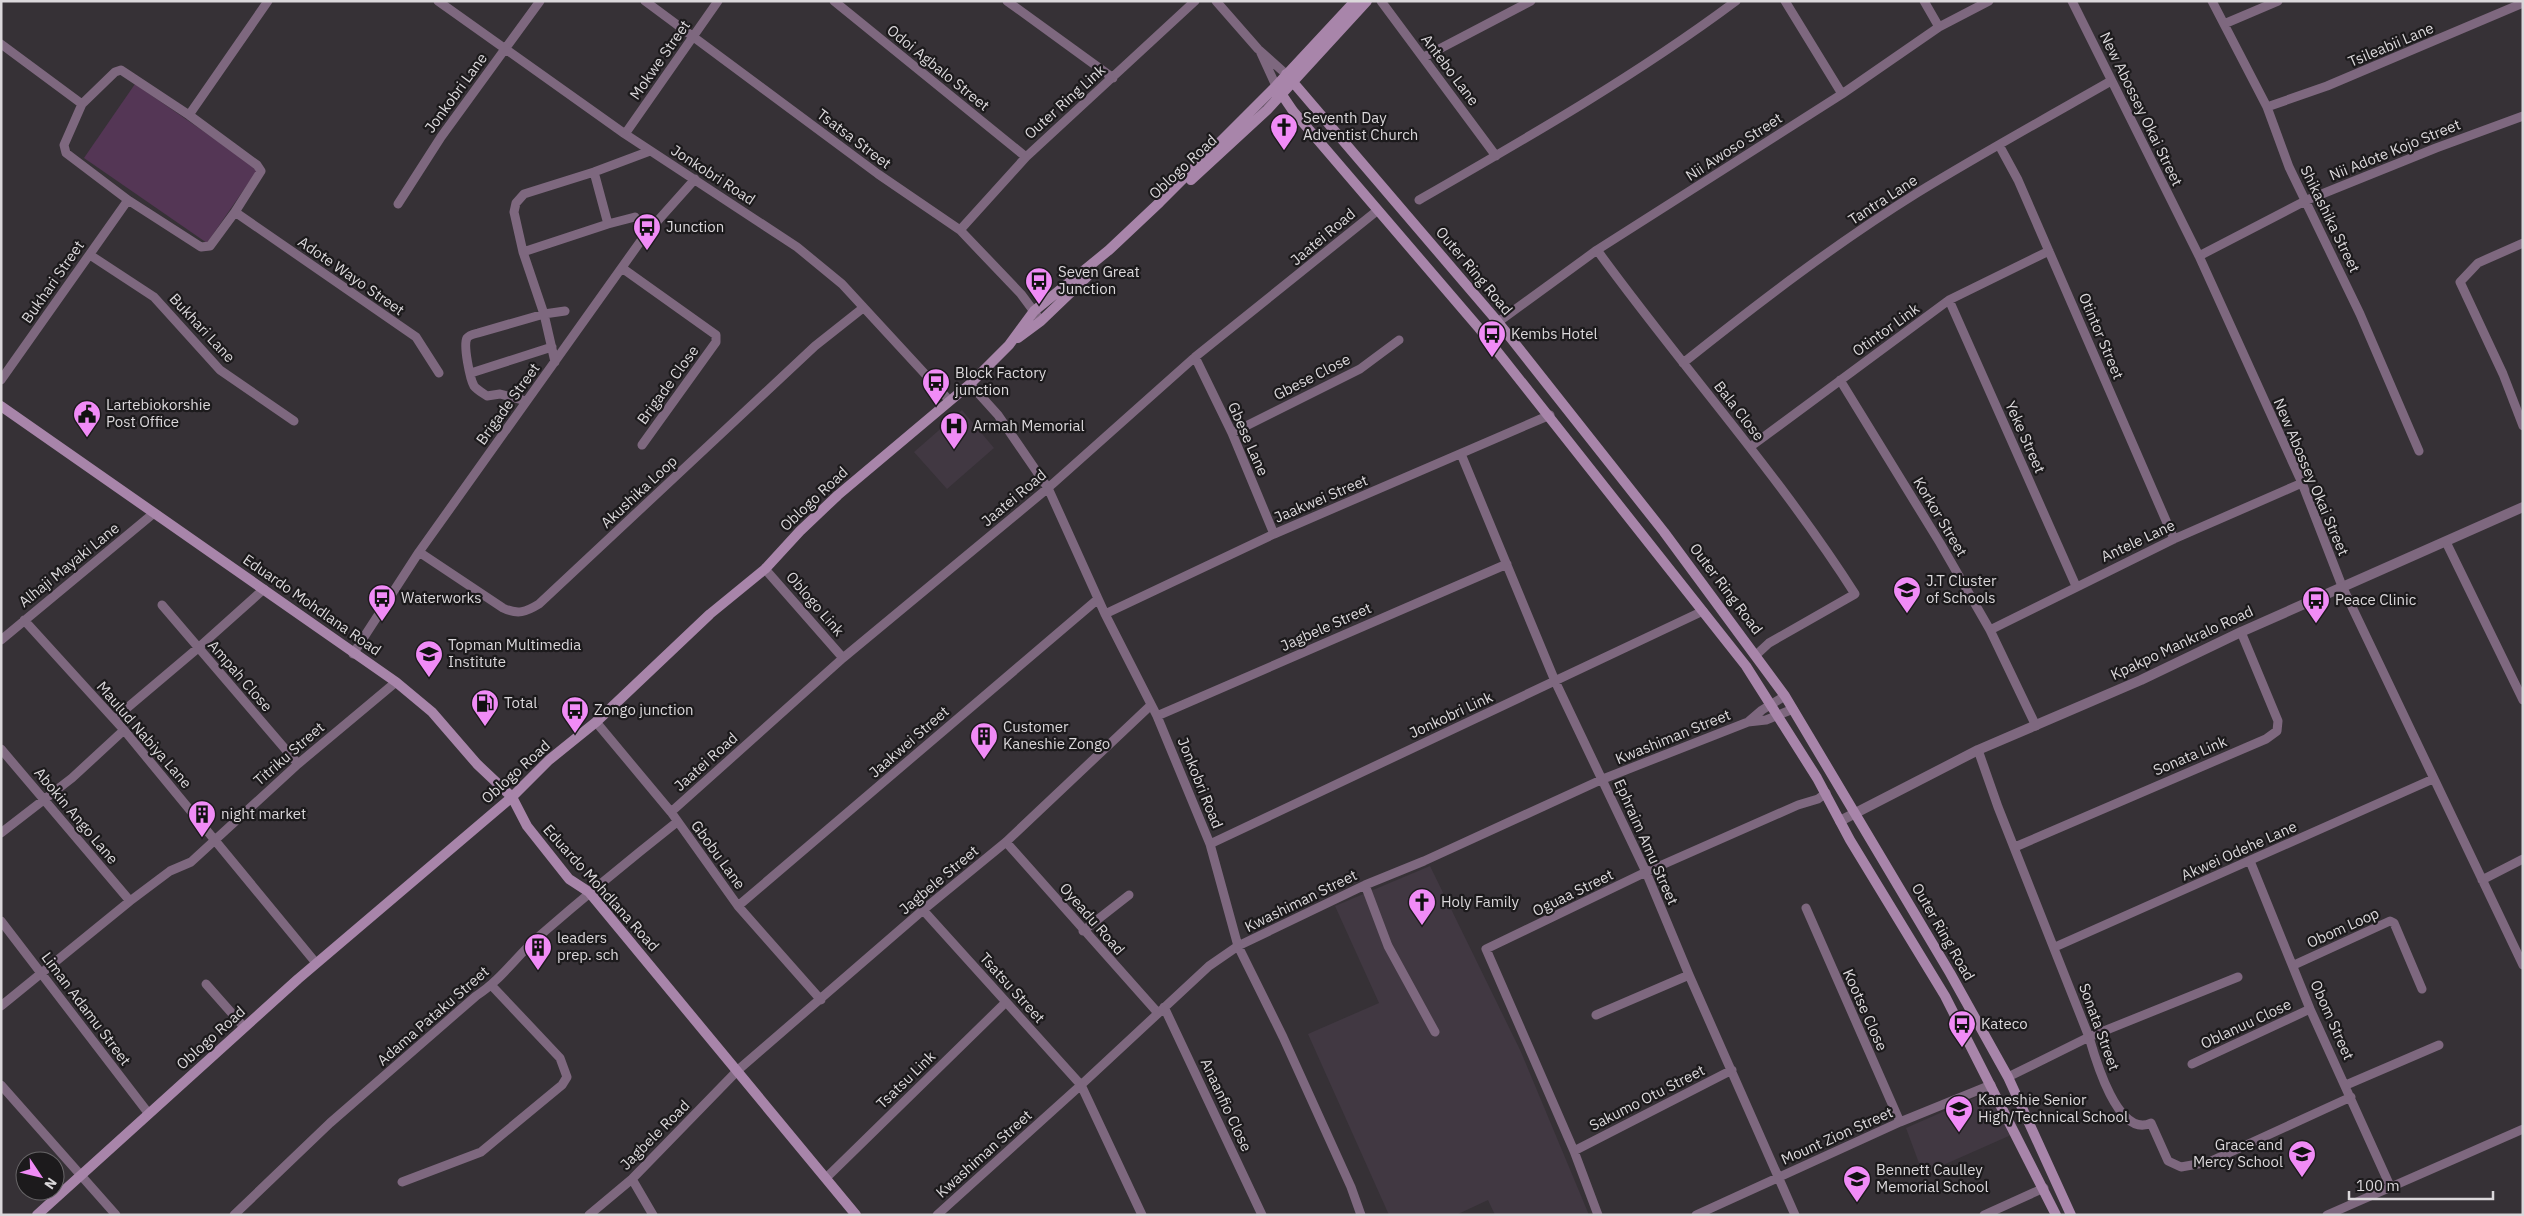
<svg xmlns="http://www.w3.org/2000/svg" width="2524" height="1216" font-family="'IBM Plex Sans',sans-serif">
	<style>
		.built { fill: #413842 }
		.green { fill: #543655 }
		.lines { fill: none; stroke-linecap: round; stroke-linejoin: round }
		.minor { stroke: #7e687f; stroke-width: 9 }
		.tertiary { stroke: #7e687f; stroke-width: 10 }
		.secondary { stroke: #a885aa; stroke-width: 10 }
		.labels { text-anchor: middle; stroke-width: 4.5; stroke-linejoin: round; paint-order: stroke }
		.street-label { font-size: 15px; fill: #dbd8db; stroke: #1c1a1c }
		.poi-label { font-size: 15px; fill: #dbd8db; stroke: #1c1a1c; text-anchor: start }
	</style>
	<rect width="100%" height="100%" fill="#363136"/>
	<path class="built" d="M962 410 994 448 947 489 914 452Z
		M1430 866 1521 1052 1589 1215H1495L1488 1200 1456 1215H1389L1308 1034 1379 1003 1335 906Z
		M1988 1092 2011 1135 1923 1174 1906 1128Z"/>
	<path class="green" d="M135 84 258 169 207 243 84 158Z"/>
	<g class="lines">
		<path class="minor" d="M438 1 625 134 797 247 842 284 949 400
			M645 1 878 174 960 230 1021 294 1041 321
			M834 1 1026 157
			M1007 1 1113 78
			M1216 1 1258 49 1286 74
			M1381 1 1496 156
			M1785 1 1842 94
			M1924 1 1939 27
			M2072 1 2199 256 2302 483 2342 586 2523 965
			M2212 1 2267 107 2289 167 2360 314 2419 451
			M2224 24 2278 1
			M1 44 82 104
			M1260 51 1276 86
			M1424 57 1531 1
			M121 70 189 115 257 165 261 171 235 212 210 246 201 247 128 200 66 153 64 145 82 104 115 72Z
			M2267 107 2327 86 2523 3
			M189 115 268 1
			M625 134 718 1
			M1999 145 2018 180 2174 539
			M594 172 608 224
			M1419 200C1527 138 1637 75 1736 1
			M398 204 441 137 540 1
			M235 212 416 337 439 373
			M960 230 1026 157 1195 1
			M2523 243 2478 263 2460 282 2503 374 2523 426
			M1597 250C1681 366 1778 473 1855 594L1769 643 1756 655
			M523 252 608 224 635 217
			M90 255 154 297 220 370 294 421
			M2199 256 2307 200 2436 148 2523 116
			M622 268 716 335V342L642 445
			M1949 300 2076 586
			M1498 322 1597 250 1842 94 1939 27 1989 1
			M1195 357 1232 433 1274 534
			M555 362 544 314 523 252 514 212 516 203 524 194 594 172 650 151
			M1683 363C1758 303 1835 244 1917 193 1981 154 2046 118 2111 81
			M471 373 552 347
			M1 380 128 200
			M1840 380 1940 543 1990 630 2036 726
			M970 384 998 415 1048 488 1105 614 1157 716 1210 844 1238 946 1283 1037 1351 1187 1361 1215
			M526 401 500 394 487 396C483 393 477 390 474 386 470 379 463 345 467 338 469 335 474 334 478 333L544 314 565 311
			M1232 433 1360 369 1399 340
			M1750 447 1949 300 2049 251
			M1461 454 1555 681 1646 872 1689 975 1795 1215
			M2446 542 2523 700
			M419 552 503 608C518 615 526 612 539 604L815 346 863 308
			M765 569 843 658
			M162 605 298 764
			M1105 614 1274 534 1550 415
			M24 620 124 730 316 963
			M1990 630 2174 539 2302 483
			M1 640 154 513
			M353 654 419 552 645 235 695 179
			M1157 716 1507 564
			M114 719 198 648 264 589
			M596 722 671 812 738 906 821 1000
			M1748 722 1762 710 1785 696
			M1 749 130 901
			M1978 750 1998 807 2089 1037C2095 1058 2118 1139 2151 1123L2168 1161 2181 1167 2209 1162 2351 1097
			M671 812 843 658 1048 488 1195 357 1378 210
			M1 833 72 778 124 730
			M1006 842 1158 1013
			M1210 844 1703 611
			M2015 847 2266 739 2277 731 2278 721 2241 632
			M2250 861 2310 1009 2391 1188
			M2482 880 2523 859
			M1365 885 1388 946 1435 1032
			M738 906 1098 599
			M1806 908 1900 1122
			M923 910 1081 1085 1142 1215
			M1 921 149 1114
			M1083 931 1129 895
			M2055 947 2433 779
			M2294 965 2390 921 2394 923 2422 989
			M206 984 244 1027
			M1 1006 130 901 170 871 191 862 298 764 396 682
			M1164 1007 1262 1215
			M1596 1015 1689 975
			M2192 1064 2310 1009
			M2008 1077 2089 1037 2238 977
			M1 1085 116 1215
			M2346 1085 2439 1045
			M1574 1151 1732 1070
			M826 1178 1006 1002
			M632 1179 653 1215
			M402 1182 481 1152 562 1085 567 1077 560 1058 492 986
			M234 1215 330 1123 476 996C500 981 516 957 537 938 583 898 629 860 677 822
			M589 1215 632 1179 738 1070 923 910 1006 842 1151 705
			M937 1215 1081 1085 1209 966 1238 946 1365 885 1424 861 1603 779 1748 722 1766 720 1793 709
			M1598 1215 1574 1151 1486 949 1646 872 1798 805 1818 799 1826 793
			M1696 1215 1900 1122 1991 1085
			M1984 1215 2044 1188
			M2327 1215 2523 1129"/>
		<path class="tertiary" d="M1840 821 1978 750 2141 680 2241 632 2523 507"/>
		<path class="secondary" d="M1286 74 1498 322 1664 532 1785 696 1950 973 2008 1077 2071 1215
			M1276 86 1293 111 1478 327 1746 666 1817 778 1850 840 1945 996 2056 1215
			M1191 180 1267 110 1367 1
			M1018 338 1041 321 1089 275
			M1 406 396 682 432 712 477 764 512 797 527 826 569 879 589 892 856 1215
			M37 1215 298 979 512 797 549 760 596 722 710 614 765 569 800 531 838 495 970 384 1009 345 1034 311 1109 250 1160 202 1276 86 1355 1"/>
	</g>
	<defs>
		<g id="church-pin" transform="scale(1.4375)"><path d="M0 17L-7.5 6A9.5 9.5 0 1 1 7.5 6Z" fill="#f08bf6" stroke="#1c1a1c"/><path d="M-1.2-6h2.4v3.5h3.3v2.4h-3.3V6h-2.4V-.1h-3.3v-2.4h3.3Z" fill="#111"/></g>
		<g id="bus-pin" transform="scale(1.4375)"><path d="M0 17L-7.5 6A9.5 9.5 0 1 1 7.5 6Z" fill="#f08bf6" stroke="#1c1a1c"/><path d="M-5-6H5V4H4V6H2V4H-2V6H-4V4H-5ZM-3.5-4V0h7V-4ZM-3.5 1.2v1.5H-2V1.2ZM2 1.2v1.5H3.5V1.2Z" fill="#111"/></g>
		<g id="civic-pin" transform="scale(1.4375)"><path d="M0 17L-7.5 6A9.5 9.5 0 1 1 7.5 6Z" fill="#f08bf6" stroke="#1c1a1c"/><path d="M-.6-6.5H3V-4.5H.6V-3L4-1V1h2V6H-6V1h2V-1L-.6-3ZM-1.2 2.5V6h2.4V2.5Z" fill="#111"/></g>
		<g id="hospital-pin" transform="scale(1.4375)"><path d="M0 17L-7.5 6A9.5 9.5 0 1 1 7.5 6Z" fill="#f08bf6" stroke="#1c1a1c"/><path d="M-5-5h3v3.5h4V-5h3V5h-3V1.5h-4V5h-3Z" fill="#111"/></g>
		<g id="school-pin" transform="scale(1.4375)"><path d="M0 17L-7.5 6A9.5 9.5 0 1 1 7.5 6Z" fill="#f08bf6" stroke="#1c1a1c"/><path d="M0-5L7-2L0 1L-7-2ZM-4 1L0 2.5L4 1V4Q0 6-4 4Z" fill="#111"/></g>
		<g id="fuel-pin" transform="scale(1.4375)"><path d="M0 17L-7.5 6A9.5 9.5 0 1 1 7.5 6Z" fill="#f08bf6" stroke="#1c1a1c"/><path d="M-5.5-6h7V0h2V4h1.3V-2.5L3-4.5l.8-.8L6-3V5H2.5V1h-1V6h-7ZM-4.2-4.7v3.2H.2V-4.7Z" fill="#111"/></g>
		<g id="building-pin" transform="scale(1.4375)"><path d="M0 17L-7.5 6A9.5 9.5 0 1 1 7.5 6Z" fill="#f08bf6" stroke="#1c1a1c"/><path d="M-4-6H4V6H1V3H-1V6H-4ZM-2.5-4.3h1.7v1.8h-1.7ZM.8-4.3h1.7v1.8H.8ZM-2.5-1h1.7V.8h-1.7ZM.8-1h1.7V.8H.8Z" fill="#111"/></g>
	</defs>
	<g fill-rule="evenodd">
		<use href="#church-pin" x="1284" y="127"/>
		<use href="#bus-pin" x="647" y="227"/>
		<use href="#bus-pin" x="1039" y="281"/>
		<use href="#bus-pin" x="1492" y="334"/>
		<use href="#bus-pin" x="936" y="382"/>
		<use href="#civic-pin" x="87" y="414"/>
		<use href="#hospital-pin" x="954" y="426"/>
		<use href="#school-pin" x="1907" y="590"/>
		<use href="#bus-pin" x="382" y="598"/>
		<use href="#bus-pin" x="2316" y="600"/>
		<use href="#school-pin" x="429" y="654"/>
		<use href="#fuel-pin" x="485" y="703"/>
		<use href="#bus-pin" x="575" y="710"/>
		<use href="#building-pin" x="984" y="736"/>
		<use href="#building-pin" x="202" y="814"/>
		<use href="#church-pin" x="1422" y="902"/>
		<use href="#building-pin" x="538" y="947"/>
		<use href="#bus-pin" x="1962" y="1024"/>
		<use href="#school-pin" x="1959" y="1109"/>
		<use href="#school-pin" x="2302" y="1154"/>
		<use href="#school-pin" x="1857" y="1179"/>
	</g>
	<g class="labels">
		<g class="street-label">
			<text transform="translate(2391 45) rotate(-23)" y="5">Tsileabii Lane</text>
			<text transform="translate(660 60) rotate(-55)" y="5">Mokwe Street</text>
			<text transform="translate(938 68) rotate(39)" y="5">Odoi Agbalo Street</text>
			<text transform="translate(1450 70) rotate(53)" y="5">Antebo Lane</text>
			<text transform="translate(456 93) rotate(-54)" y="5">Jonkobri Lane</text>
			<text transform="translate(1065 102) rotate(-42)" y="5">Outer Ring Link</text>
			<text transform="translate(2141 109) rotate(64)" y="5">New Abossey Okai Street</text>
			<text transform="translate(854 139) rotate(37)" y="5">Tsatsa Street</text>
			<text transform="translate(1734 147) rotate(-33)" y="5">Nii Awoso Street</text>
			<text transform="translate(2395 150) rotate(-22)" y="5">Nii Adote Kojo Street</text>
			<text transform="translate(1183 167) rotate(-43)" y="5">Oblogo Road</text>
			<text transform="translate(713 175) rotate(33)" y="5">Jonkobri Road</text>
			<text transform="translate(1883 200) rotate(-33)" y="5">Tantra Lane</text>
			<text transform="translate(2330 219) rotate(64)" y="5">Shikashika Street</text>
			<text transform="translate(1323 237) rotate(-40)" y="5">Jaatei Road</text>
			<text transform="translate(1474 271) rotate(50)" y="5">Outer Ring Road</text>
			<text transform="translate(351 276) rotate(35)" y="5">Adote Wayo Street</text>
			<text transform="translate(53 282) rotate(-55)" y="5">Bukhari Street</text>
			<text transform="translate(202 328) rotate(47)" y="5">Bukhari Lane</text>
			<text transform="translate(1886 330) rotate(-36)" y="5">Otintor Link</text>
			<text transform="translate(2101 336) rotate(67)" y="5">Otintor Street</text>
			<text transform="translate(1312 377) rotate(-27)" y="5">Gbese Close</text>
			<text transform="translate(668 385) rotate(-54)" y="5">Brigade Close</text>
			<text transform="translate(508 404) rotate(-54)" y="5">Brigade Street</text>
			<text transform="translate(1739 411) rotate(52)" y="5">Bala Close</text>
			<text transform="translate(2025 437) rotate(66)" y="5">Yeke Street</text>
			<text transform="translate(1248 439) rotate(66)" y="5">Gbese Lane</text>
			<text transform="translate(2311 477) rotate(67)" y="5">New Abossey Okai Street</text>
			<text transform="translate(639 492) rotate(-43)" y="5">Akushika Loop</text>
			<text transform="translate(1014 498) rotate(-40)" y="5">Jaatei Road</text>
			<text transform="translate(814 499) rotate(-43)" y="5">Oblogo Road</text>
			<text transform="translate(1321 499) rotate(-23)" y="5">Jaakwei Street</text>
			<text transform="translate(1940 517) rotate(59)" y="5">Korkor Street</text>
			<text transform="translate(2138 541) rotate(-25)" y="5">Antele Lane</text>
			<text transform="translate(69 565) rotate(-39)" y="5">Alhaji Mayaki Lane</text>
			<text transform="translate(1726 589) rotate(53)" y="5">Outer Ring Road</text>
			<text transform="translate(815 604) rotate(49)" y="5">Oblogo Link</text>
			<text transform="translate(312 605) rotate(35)" y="5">Eduardo Mohdlana Road</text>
			<text transform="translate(1326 627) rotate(-24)" y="5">Jagbele Street</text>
			<text transform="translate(2182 643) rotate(-25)" y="5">Kpakpo Mankralo Road</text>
			<text transform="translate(240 676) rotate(49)" y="5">Ampah Close</text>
			<text transform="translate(1451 715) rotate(-25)" y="5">Jonkobri Link</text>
			<text transform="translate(144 735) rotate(49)" y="5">Maulud Nabiya Lane</text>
			<text transform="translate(1673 737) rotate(-22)" y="5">Kwashiman Street</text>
			<text transform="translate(909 742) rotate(-41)" y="5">Jaakwei Street</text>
			<text transform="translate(289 754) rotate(-41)" y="5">Titriku Street</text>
			<text transform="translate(2190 756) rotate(-23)" y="5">Sonata Link</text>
			<text transform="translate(706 762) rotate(-42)" y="5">Jaatei Road</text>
			<text transform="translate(516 772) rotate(-42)" y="5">Oblogo Road</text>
			<text transform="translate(1200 783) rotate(68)" y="5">Jonkobri Road</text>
			<text transform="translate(76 816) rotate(50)" y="5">Abokin Ango Lane</text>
			<text transform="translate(1646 842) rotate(66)" y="5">Ephraim Amu Street</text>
			<text transform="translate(2239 851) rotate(-24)" y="5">Akwei Odehe Lane</text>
			<text transform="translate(718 855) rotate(54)" y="5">Gbobu Lane</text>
			<text transform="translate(939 880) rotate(-40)" y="5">Jagbele Street</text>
			<text transform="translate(601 888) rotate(48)" y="5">Eduardo Mohdlana Road</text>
			<text transform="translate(1573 893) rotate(-26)" y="5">Oguaa Street</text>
			<text transform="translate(1301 901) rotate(-26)" y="5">Kwashiman Street</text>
			<text transform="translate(1092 919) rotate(49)" y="5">Oyeadu Road</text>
			<text transform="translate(2343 928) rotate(-24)" y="5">Obom Loop</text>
			<text transform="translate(1943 932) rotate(60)" y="5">Outer Ring Road</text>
			<text transform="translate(1012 988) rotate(48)" y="5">Tsatsu Street</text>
			<text transform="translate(86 1009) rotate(53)" y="5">Liman Adamu Street</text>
			<text transform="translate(1865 1010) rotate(66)" y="5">Kootse Close</text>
			<text transform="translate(433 1016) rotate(-41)" y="5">Adama Pataku Street</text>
			<text transform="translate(2332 1020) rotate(66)" y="5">Obom Street</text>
			<text transform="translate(2246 1024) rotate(-25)" y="5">Oblanuu Close</text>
			<text transform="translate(2099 1027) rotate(70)" y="5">Sonata Street</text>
			<text transform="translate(211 1038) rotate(-42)" y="5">Oblogo Road</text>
			<text transform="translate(906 1080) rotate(-44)" y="5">Tsatsu Link</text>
			<text transform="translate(1647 1098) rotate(-27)" y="5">Sakumo Otu Street</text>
			<text transform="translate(1226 1105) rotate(65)" y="5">Anaanfio Close</text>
			<text transform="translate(655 1135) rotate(-45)" y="5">Jagbele Road</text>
			<text transform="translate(1837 1136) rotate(-24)" y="5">Mount Zion Street</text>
			<text transform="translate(984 1154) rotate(-42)" y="5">Kwashiman Street</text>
		</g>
		<g class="poi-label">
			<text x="1303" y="123">Seventh Day<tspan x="1303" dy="17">Adventist Church</tspan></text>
			<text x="666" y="232">Junction</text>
			<text x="1058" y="277">Seven Great<tspan x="1058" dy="17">Junction</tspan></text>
			<text x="1511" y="339">Kembs Hotel</text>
			<text x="955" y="378">Block Factory<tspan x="955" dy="17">junction</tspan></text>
			<text x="106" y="410">Lartebiokorshie<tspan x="106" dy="17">Post Office</tspan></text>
			<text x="973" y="431">Armah Memorial</text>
			<text x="1926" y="586">J.T Cluster<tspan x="1926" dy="17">of Schools</tspan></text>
			<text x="401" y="603">Waterworks</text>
			<text x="2335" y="605">Peace Clinic</text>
			<text x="448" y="650">Topman Multimedia<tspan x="448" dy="17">Institute</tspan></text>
			<text x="504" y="708">Total</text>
			<text x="594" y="715">Zongo junction</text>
			<text x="1003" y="732">Customer<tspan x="1003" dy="17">Kaneshie Zongo</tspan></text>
			<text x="221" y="819">night market</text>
			<text x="1441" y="907">Holy Family</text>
			<text x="557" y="943">leaders<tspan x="557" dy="17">prep. sch</tspan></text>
			<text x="1981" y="1029">Kateco</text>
			<text x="1978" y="1105">Kaneshie Senior<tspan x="1978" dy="17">High/Technical School</tspan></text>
			<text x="2283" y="1150" text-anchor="end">Grace and<tspan x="2283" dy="17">Mercy School</tspan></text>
			<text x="1876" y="1175">Bennett Caulley<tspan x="1876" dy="17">Memorial School</tspan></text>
		</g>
	</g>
	<rect width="2524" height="1216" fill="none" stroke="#dbd8db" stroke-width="5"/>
	<g transform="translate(40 1176) rotate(125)"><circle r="24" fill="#1c1a1c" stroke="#686668"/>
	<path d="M0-4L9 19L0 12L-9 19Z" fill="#f08bf6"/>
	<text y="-8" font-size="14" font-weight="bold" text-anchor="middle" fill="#dbd8db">N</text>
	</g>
	<path d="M2349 1191v8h144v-8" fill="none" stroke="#dbd8db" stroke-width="2.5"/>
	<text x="2356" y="1191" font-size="15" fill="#dbd8db" stroke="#1c1a1c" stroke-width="4" paint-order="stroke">100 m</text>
</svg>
